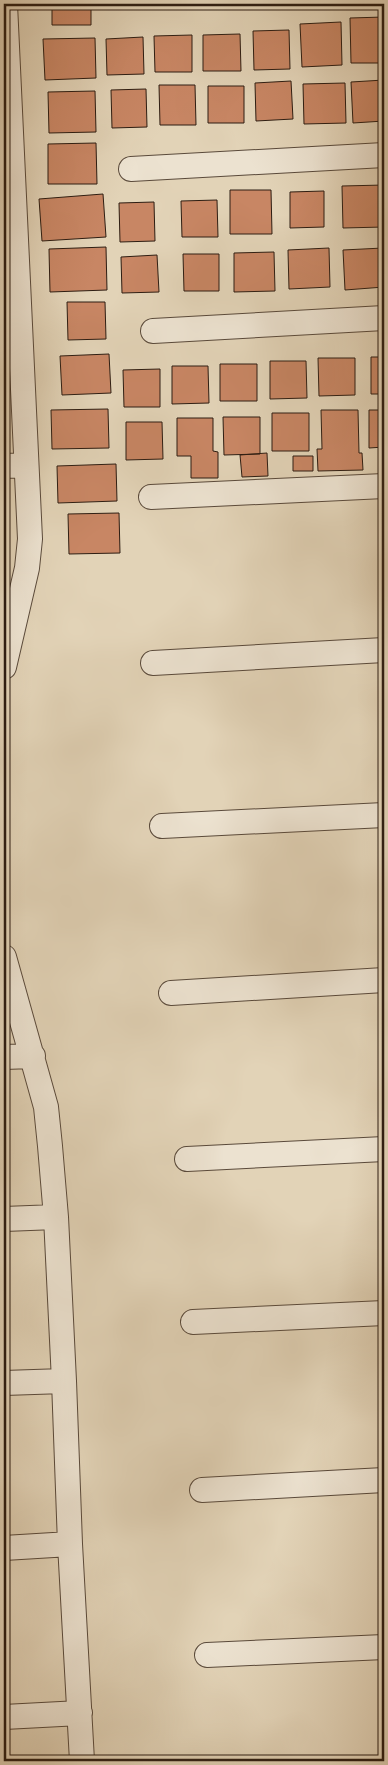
<svg xmlns="http://www.w3.org/2000/svg" width="388" height="1765" font-family="'IM FELL English',serif">
	<style>
		.building { fill: #c88664; stroke: #2d1d12 }
		.lines { fill: none; stroke-linecap: round; stroke-linejoin: round }
		.street-casing { stroke: #5a4a3b; stroke-width: 26 }
		.street { stroke: #ece2d0; stroke-width: 24 }
	</style>
	<rect width="100%" height="100%" fill="#e2d3b7"/>
	<filter id="stains"><feTurbulence type="fractalNoise" baseFrequency=".004" numOctaves="4"/><feColorMatrix values="0 0 0 0 .2 0 0 0 0 .09 0 0 0 0 .02 0 0 0 .5 -.17"/></filter>
	<radialGradient id="worn" r=".72"><stop offset=".6" stop-color="#630" stop-opacity="0"/><stop offset="1" stop-color="#630" stop-opacity=".3"/></radialGradient>
	<path class="building" d="M52 4H91V25H52Z
		M384 17V63H351L350 18Z
		M341 22 342 65 302 67 300 24Z
		M289 30 290 69 254 70 253 31Z
		M240 34 241 71H203V35Z
		M192 35V72H155L154 36Z
		M143 37 144 74 107 75 106 39Z
		M95 38 96 78 45 80 43 39Z
		M384 80V121L353 123 351 82Z
		M291 81 293 119 256 121 255 83Z
		M345 83 346 123 304 124 303 84Z
		M159 85H195L196 125H160Z
		M208 86H244V123H208Z
		M146 89 147 127 112 128 111 90Z
		M95 91 96 132 49 133 48 92Z
		M96 143 97 184H48V144Z
		M384 185V227L343 228 342 186Z
		M230 190H271L272 234H230Z
		M324 191V227L290 228V192Z
		M103 194 106 237 42 241 39 199Z
		M217 200 218 237H182L181 201Z
		M154 202 155 241 120 242 119 203Z
		M106 247 107 290 50 292 49 249Z
		M329 248 330 287 289 289 288 250Z
		M383 248 384 287 345 290 343 250Z
		M274 252 275 291 234 292V253Z
		M183 254H219V291H184Z
		M157 255 159 292 122 293 121 257Z
		M67 302H105L106 339 68 340Z
		M109 354 111 393 62 395 60 356Z
		M371 357H384V394H371Z
		M318 358H355V395L319 396Z
		M270 361H306L307 398 270 399Z
		M220 364H257V401H220Z
		M172 366H208L209 403 172 404Z
		M160 369V407H124L123 370Z
		M108 409 109 448 52 449 51 410Z
		M321 410H358L359 453H362L363 470 318 471 317 449H322Z
		M369 410H384V447L369 448Z
		M272 413H309V451H272Z
		M223 417H260V454L224 455Z
		M177 418H213V451L218 452V478H191V456H177Z
		M126 422H162L163 459 126 460Z
		M267 453 268 476 242 477 240 455Z
		M293 456H313V471H293Z
		M116 464 117 501 58 503 57 466Z
		M119 513 120 553 69 554 68 514Z"/>
	<g class="lines">
		<g class="street-casing">
			<path id="street" d="M131 169 384 155
				M153 331 384 318
				M4 466 26 465
				M151 497 384 486
				M153 663 384 650
				M4 667 27 568 30 539 5 4
				M162 826 384 815
				M4 957 46 1107 50 1146 56 1217 64 1381 70 1544 82 1761
				M171 993 384 980
				M4 1057 33 1056
				M187 1159 384 1149
				M4 1219 56 1217
				M193 1322 384 1313
				M4 1383 64 1381
				M202 1490 384 1480
				M4 1548 70 1544
				M207 1655 384 1647
				M4 1717 80 1713"/>
		</g>
		<use href="#street" class="street"/>
	</g>
	<rect width="388" height="1765" fill="none" stroke="#e2d3b7" stroke-width="20"/>
	<rect x="5" y="5" width="378" height="1755" fill="none" stroke="#2d1d12" stroke-width="2.5"/>
	<rect x="10" y="10" width="368" height="1745" fill="none" stroke="#2d1d12"/>
	<rect width="100%" height="100%" filter="url(#stains)"/>
	<rect width="100%" height="100%" fill="url(#worn)"/>
</svg>
